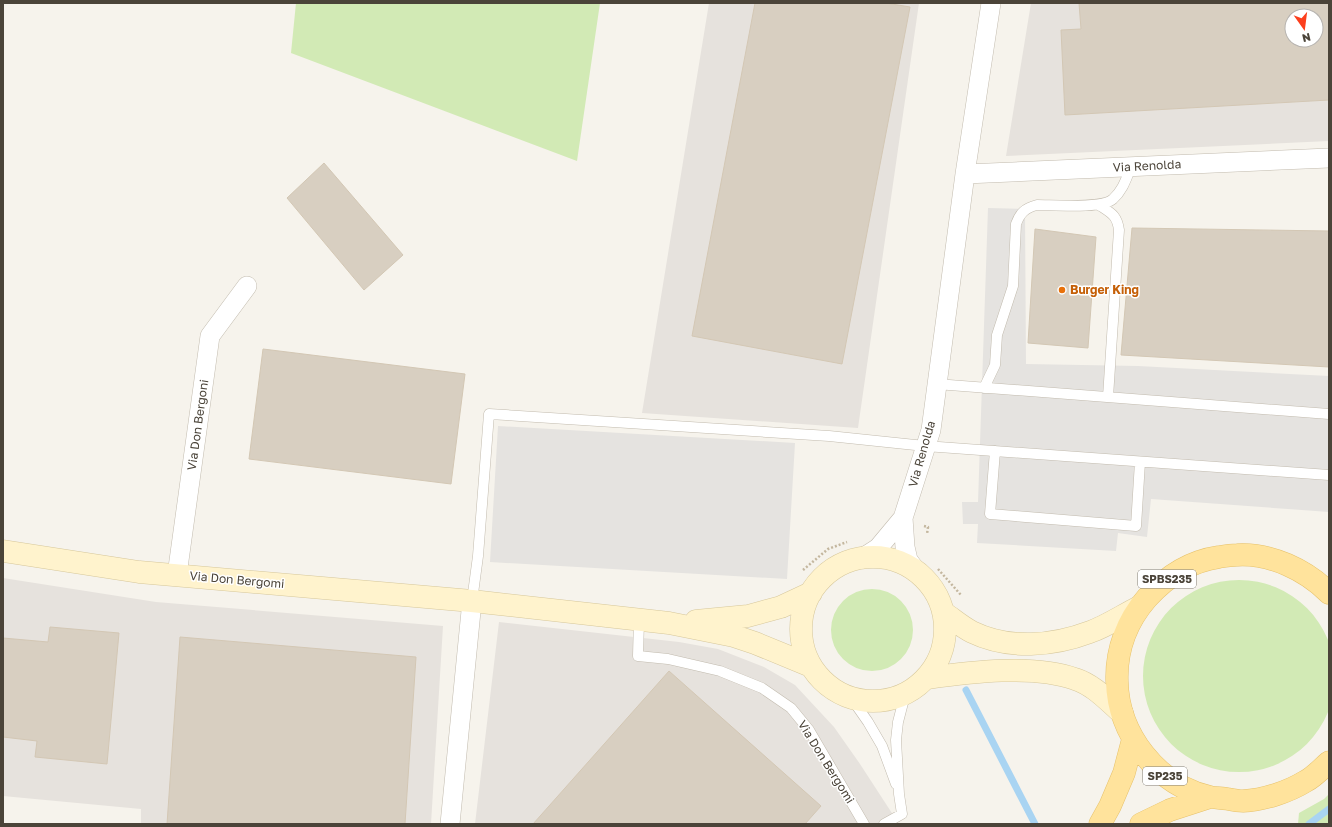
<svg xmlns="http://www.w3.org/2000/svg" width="1332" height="827" font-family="'Golos Text',sans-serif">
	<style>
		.industrial { fill: #e6e2dd; fill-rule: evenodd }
		.green { fill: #d2eab5 }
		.parking { fill: #e5e3e0 }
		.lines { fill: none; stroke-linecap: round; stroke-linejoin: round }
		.stream { stroke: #a9d4f2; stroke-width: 7 }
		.building { fill: #d8cfc1; stroke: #d3c7b4; fill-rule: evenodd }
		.lane-casing { stroke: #c2bbae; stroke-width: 11 }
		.street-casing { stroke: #c2bbae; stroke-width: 20 }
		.secondary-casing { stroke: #d6c79b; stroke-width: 23 }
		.primary-casing { stroke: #e6c16a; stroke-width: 23 }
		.path { stroke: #c4b79f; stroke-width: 2.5; stroke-dasharray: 2 2; stroke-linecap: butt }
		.lane { stroke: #fff; stroke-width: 10 }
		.street { stroke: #fff; stroke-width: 19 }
		.secondary { stroke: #fff3cd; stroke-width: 22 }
		.primary { stroke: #ffe39c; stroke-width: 22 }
		.food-dot { fill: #e8710a; stroke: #fff; stroke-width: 1.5 }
		.labels { text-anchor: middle; stroke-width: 3; stroke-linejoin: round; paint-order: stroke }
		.shield { fill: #fff; stroke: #817c74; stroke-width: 1 }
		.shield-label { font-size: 11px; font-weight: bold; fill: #4b4439 }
		.street-label { font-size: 12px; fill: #4b4439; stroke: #fff }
		.food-label { font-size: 12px; font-weight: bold; fill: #c56008; stroke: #fff; text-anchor: start }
	</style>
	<rect width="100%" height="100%" fill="#f6f3ec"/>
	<path class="industrial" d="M709 3H919L858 428 642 413Z
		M1031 3H1329V141L1006 156ZM1292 16H1316V40H1292Z
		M3 578 156 602 443 626 431 824H141V809L3 796Z
		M499 622 679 642 718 649 764 667 795 685 834 727 860 764 899 824H475Z"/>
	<path class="green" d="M296 3H600L577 161 291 53Z
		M1143 676a96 96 0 1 1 192 0a96 96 0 1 1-192 0Z
		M831 630a41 41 0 1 1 82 0a41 41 0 1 1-82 0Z
		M1329 794V824H1298L1299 813 1324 799Z"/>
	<path class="parking" d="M988 208 1025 209 1026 364 1138 366 1329 376V512L1151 499 1147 537 1118 533 1116 551 977 543 978 524H963L962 502H978Z
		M498 426 795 443 787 579 490 562Z"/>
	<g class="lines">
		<path class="stream" d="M966 690 1035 824
			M1309 824 1329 809"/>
	</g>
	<path class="building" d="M755 3H886L910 7 842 364 692 336Z
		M1079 3H1329V100L1065 115 1061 30 1081 29ZM1292 16H1316V40H1292Z
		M324 163 403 255 364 290 287 198Z
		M1132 228 1329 231V367L1121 355Z
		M1035 229 1096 237 1088 348 1028 343Z
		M263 349 465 374 451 484 249 459Z
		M50 627 119 633 107 764 35 757 37 741 3 737V638L48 642Z
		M180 637 416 657 405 824H167Z
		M669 671 821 806 805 824H533Z"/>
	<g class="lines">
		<g class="lane-casing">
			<path id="lane" d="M1099 205C1111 213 1117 215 1119 230L1108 397
				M936 384 1329 414
				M984 388 995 365 997 335 1013 286 1016 224C1020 213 1025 208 1037 205 1053 205 1103 209 1113 199 1123 190 1126 179 1131 167
				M995 451 990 514 1136 526 1140 462
				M472 601 478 556 489 414 829 436 925 446 1329 475
				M639 620 638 656 668 659 720 671 762 688 791 708 809 730 864 824
				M852 699 868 722 882 746 896 784
				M884 824 902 814 899 794 896 740 898 722 905 695"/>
		</g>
		<g class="street-casing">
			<path id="street" d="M965 174 1329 158
				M903 518 905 547 908 560 917 572
				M861 559 878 548 903 518 931 430 965 174 991 3
				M177 575 210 336 247 286
				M450 824 472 601"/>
		</g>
		<g class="secondary-casing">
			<path id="secondary" d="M3 551 139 572 472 601 669 623 734 636 755 643 811 666
				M801 629a72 72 0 1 1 144 0a72 72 0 1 1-144 0Z
				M944 613C953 619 962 627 972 632 1009 650 1053 646 1090 632 1107 626 1123 615 1139 607
				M696 621 748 616 781 607 811 593
				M927 678C971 672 1033 664 1075 679 1094 685 1108 701 1122 713"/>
		</g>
		<g class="primary-casing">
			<path id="primary" d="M1329 593C1306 570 1271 553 1237 555 1231 555 1225 556 1219 557 1191 561 1166 577 1147 598 1127 621 1116 650 1117 681 1118 734 1157 785 1210 797 1216 798 1222 798 1228 799 1233 800 1238 801 1243 801 1264 800 1288 792 1306 781 1314 777 1322 768 1329 762
				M1100 824 1110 806 1124 773 1133 739
				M1141 824 1170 810 1210 797"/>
		</g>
		<path class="path" d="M924 526 928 527 927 534
			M938 569 961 595
			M803 570 828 549 847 542"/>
		<use href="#lane" class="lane"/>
		<use href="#street" class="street"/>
		<use href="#secondary" class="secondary"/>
		<use href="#primary" class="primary"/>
	</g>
	<circle class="food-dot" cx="1062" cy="290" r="4"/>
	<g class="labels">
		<g class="shield">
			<rect x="1138" y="570" width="58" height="18" rx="3"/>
			<rect x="1143" y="767" width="44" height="18" rx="3"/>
		</g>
		<g class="shield-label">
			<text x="1167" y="583">SPBS235</text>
			<text x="1165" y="780">SP235</text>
		</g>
		<g class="street-label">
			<text transform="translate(1147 166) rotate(-3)" y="4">Via Renolda</text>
			<text transform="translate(198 425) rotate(-82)" y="4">Via Don Bergoni</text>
			<text transform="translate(922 454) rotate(-74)" y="4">Via Renolda</text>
			<text transform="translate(237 580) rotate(5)" y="4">Via Don Bergomi</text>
			<text transform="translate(826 762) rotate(58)" y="4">Via Don Bergomi</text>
		</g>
		<g class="food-label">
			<text x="1070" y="294">Burger King</text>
		</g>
	</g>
	<rect width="1332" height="827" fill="none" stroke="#4b4439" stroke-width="8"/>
	<g transform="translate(1304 28) rotate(166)"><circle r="19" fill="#ffffff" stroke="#b7b4b0"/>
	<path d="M0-3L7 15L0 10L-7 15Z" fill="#fc3f1d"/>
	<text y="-6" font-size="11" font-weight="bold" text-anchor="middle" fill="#4b4439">N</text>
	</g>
</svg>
